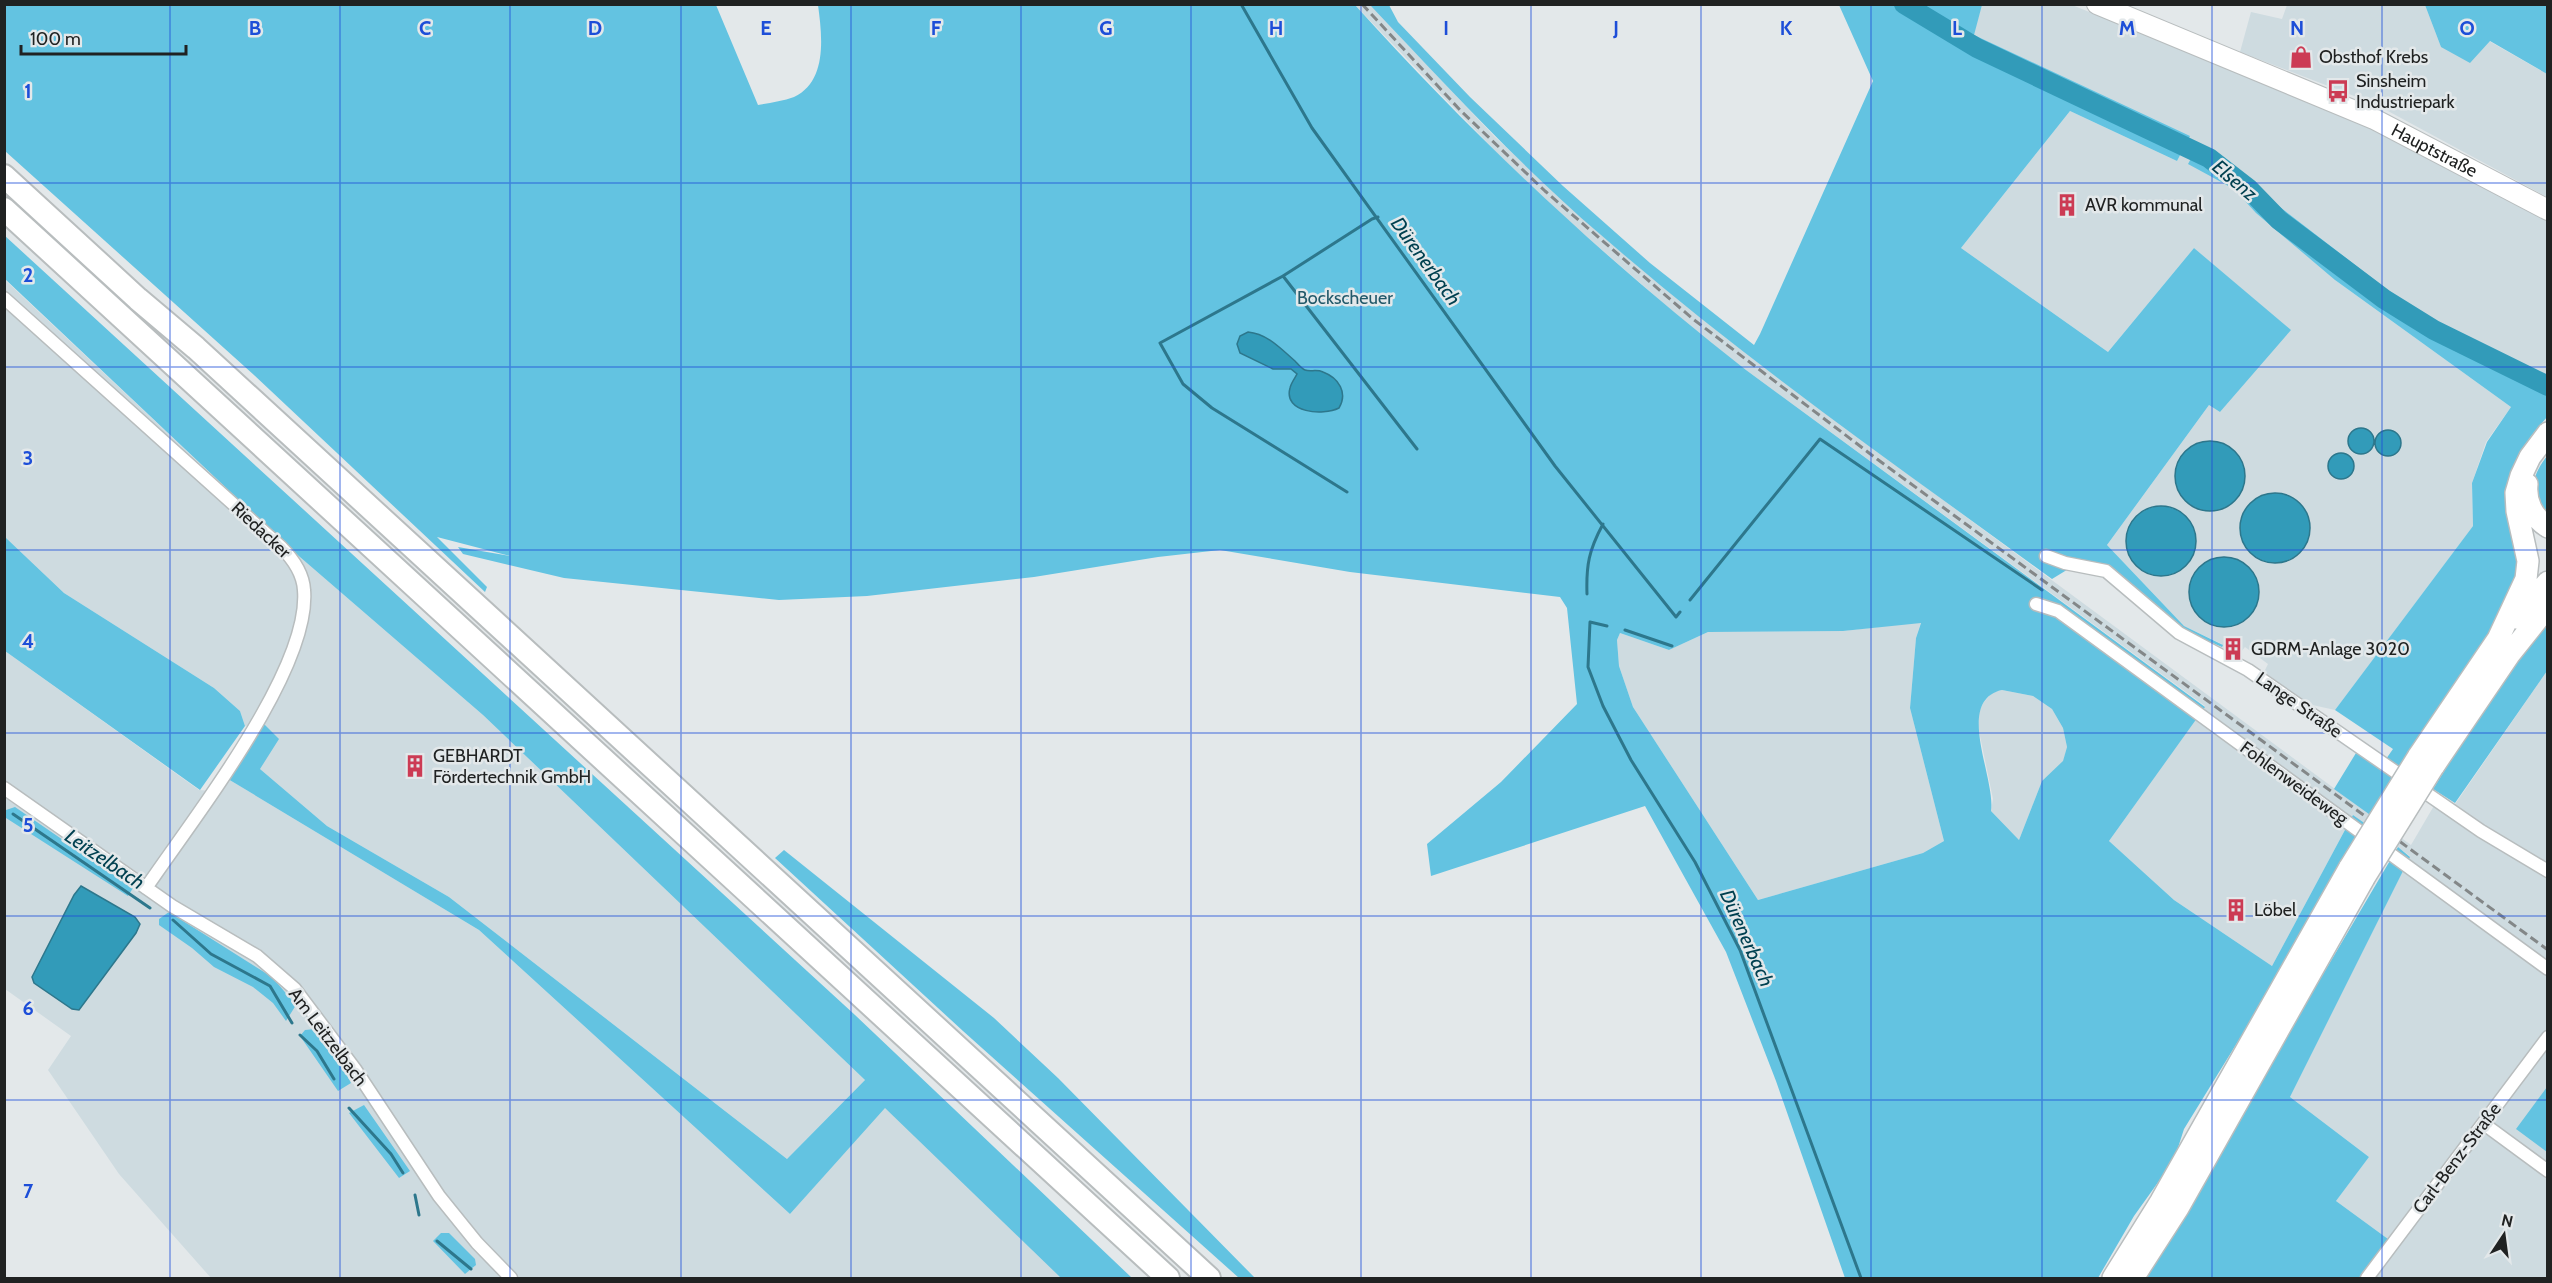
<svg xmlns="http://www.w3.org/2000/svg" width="2552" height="1283" font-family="Cabin,sans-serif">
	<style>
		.built { fill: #cedbe0 }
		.green { fill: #63c3e1; fill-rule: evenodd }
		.water { fill: #329bb9; stroke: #2d778c; stroke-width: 1.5 }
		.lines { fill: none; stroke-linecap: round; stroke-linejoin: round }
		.stream { stroke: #2d778c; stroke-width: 3 }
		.river { stroke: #329bb9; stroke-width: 20 }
		.minor-casing { stroke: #b8bdbe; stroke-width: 15 }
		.primary-casing { stroke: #b8bdbe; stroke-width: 22 }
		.trunk-casing { stroke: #b8bdbe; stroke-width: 24 }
		.motorway-casing { stroke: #b8bdbe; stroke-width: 26 }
		.minor { stroke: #fff; stroke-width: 12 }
		.primary { stroke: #fff; stroke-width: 20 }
		.trunk { stroke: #fff; stroke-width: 21 }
		.motorway { stroke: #fff; stroke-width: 22 }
		.rail { stroke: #838788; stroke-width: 3; stroke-dasharray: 9 4.5; stroke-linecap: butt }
		.trunk-bridge-casing { stroke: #b8bdbe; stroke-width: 24; stroke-linecap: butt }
		.trunk-bridge { stroke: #fff; stroke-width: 21 }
		.grid { fill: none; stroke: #1d4ed8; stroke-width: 1.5; stroke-opacity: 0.55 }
		.labels { text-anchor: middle; stroke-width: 5; stroke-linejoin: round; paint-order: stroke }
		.poi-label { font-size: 18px; fill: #202222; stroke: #e3e8ea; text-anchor: start }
		.street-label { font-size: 18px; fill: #202222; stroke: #e3e8ea }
		.park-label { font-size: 18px; fill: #22596a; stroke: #e3e8ea }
		.water-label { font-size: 20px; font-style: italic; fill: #004050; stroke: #e3e8ea }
		.grid-label { font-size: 20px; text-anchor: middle; font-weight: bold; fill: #1d4ed8; stroke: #e3e8ea; stroke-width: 5; stroke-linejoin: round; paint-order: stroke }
	</style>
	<rect width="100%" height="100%" fill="#e3e8ea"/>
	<path class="built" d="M1355 5H1370L1495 137 1600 234 1652 278 1916 480 2411 845 2435 804 2449 813 2547 671V1278H2359L2388 1239 2336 1201 2369 1157 2290 1097 2410 856 2353 815 2272 966 2174 900 2109 841 2205 706 1746 370 1692 328 1564 217 1502 158Z
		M1982 5H2072L2379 129 2547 219V382L2444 327 2398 298 2335 280 2511 407 2486 442 2472 483 2473 526 2335 710 2308 704 2264 672 2268 664 2245 647 2237 657 2222 647V644L2184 626 2107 545 2209 405 2220 412 2290 330 2194 248 2108 352 1961 248 2070 111 2177 161 2189 137 1973 35Z
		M2287 5H2425L2441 47 2489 41 2547 74V197L2375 104 2240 52 2251 12 2282 19Z
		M4 279 293 551 483 715 865 1080 787 1159 449 897 327 826 260 769 263 723 245 726 240 711 214 688 64 593 5 537Z
		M1921 622 1916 638 1910 708 1944 841 1923 853 1758 900 1633 707 1619 666 1617 640 1620 633 1669 650 1708 632 1843 631Z
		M5 651 199 790 212 791 228 779 479 930 790 1214 885 1107 1061 1278H211L119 1174 48 1070 71 1036 5 989Z
		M2002 690 2033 696 2052 709 2063 728 2067 747 2063 762 2042 781 2019 840 1991 811 1993 799 1979 731 1978 714 1983 703 1992 693Z"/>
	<path class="green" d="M4 5H716L758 105C769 103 783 101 794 97 828 81 822 35 818 5H1355C1474 137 1605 260 1746 370L2205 707 2109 841 2174 900 2272 966 2353 815 2370 827 2184 1129 2174 1160 2134 1216 2098 1278H1845L1776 1081 1726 952 1645 806 1431 876 1427 844 1501 782 1577 704 1567 608 1560 597 1350 572 1220 550 1158 557 1034 577 867 596 779 600 564 578 463 554 458 547 510 556 437 537 487 587 485 592 254 375 5 151ZM1921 623 1916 638 1910 708 1944 841 1923 853 1758 900 1633 707 1619 666 1617 640 1620 633 1669 650 1708 632 1843 631ZM2002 690 2033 696 2052 709 2063 728 2067 747 2063 761 2042 781 2019 840 1991 811C1996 778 1954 701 2002 690Z
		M1370 5H1389L1398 22 1470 97 1563 186 1650 263 1754 345 1760 334 1873 81 1839 5H1982L1974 35 2190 136 2177 161 2070 111 1961 248 2108 352 2194 248 2291 330 2220 412 2209 405 2107 545 2184 626 2223 645 2222 647 2182 630 2108 567 2070 568 2052 579C1900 468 1743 359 1601 235 1518 164 1445 84 1370 5Z
		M2425 5H2547V74L2490 41 2470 63 2441 47Z
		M2200 147 2257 189 2258 194 2273 205 2276 204 2398 298 2444 327 2533 374 2547 376V417L2531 436 2513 469 2521 563 2507 615 2402 770 2386 759 2393 749 2335 710 2473 526 2472 483 2487 442 2511 407 2335 280 2256 213 2234 189 2188 164 2196 149Z
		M4 235 855 1015 1132 1278H1061L885 1108 790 1214 479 930 228 779 263 723 279 739 260 769 327 826 449 897 787 1159 865 1080 483 715 293 551 5 279Z
		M2547 456V519C2529 497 2529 479 2547 456Z
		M5 537 64 593 214 688 240 711 245 726 200 790 5 651Z
		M2547 618V671L2455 803 2433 789 2503 677Z
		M2356 753 2396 780 2373 817 2334 789Z
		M15 807 133 888 128 896 6 818V810Z
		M2398 847 2410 857 2290 1097 2369 1157 2336 1201 2388 1239 2359 1278H2144Z
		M784 850 994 1018 1058 1078 1255 1278H1239L963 1031 775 858Z
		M169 912 272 977 296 1005 286 1021 273 1003 253 987 214 967 192 948 159 925V919Z
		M315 1029 332 1047 351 1083 338 1091 300 1036 305 1030Z
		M2547 1087V1152L2516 1129Z
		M364 1105 410 1171 399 1178 349 1113Z
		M441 1233H449L475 1259 476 1265 465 1274 433 1241Z"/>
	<path class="water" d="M1248 332C1268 334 1281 349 1295 361 1297 363 1302 369 1305 370 1310 372 1317 369 1323 372 1339 378 1348 393 1339 408 1323 416 1283 413 1290 388 1291 383 1295 378 1297 374L1291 369H1273L1240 353 1237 344 1240 336Z
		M2348 441a13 13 0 1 1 26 0a13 13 0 1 1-26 0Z
		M2375 443a13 13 0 1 1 26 0a13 13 0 1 1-26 0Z
		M2175 476a35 35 0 1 1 70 0a35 35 0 1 1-70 0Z
		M2328 466a13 13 0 1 1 26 0a13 13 0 1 1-26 0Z
		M2240 528a35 35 0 1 1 70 0a35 35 0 1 1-70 0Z
		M2126 541a35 35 0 1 1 70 0a35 35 0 1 1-70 0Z
		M2189 592a35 35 0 1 1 70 0a35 35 0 1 1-70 0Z
		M81 886 135 917 140 924 136 933 79 1010 72 1009 34 983 32 977 74 895Z"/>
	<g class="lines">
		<path class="stream" d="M1241 4 1312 128 1555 466 1676 617 1680 612
			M1283 276 1417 449
			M1347 492 1212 408 1183 384 1160 343 1283 276 1372 219 1378 217
			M1587 594C1586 565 1589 550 1603 524
			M1690 600 1820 439 2042 590
			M1607 626 1590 622 1588 667 1603 706 1631 760 1695 862 1740 950 1861 1278
			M1625 630 1672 646
			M13 814 150 908
			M173 920 211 954 270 986 292 1023
			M300 1035 317 1051 334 1079
			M349 1108 391 1154 403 1173
			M415 1195 419 1215
			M437 1241 471 1269"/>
		<path class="river" d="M1904 4 1977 48 2209 158 2249 189 2279 220 2384 299 2434 330 2548 386"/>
		<g class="minor-casing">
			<path id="minor" d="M4 298 281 547C293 559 303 573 304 590 311 670 192 820 146 888
				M2046 556 2065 563 2106 571 2179 633 2248 670 2481 831 2548 871
				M2036 604 2058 611 2548 969
				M4 788 172 906 257 956 295 989 355 1069 439 1196 477 1243 511 1278
				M2484 1124 2548 1171
				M2367 1278 2548 1037"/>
		</g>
		<g class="primary-casing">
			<g id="primary">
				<path id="s1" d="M2097 4 2374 119 2548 210"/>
			</g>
		</g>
		<g class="trunk-casing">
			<path id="trunk" d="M2527 484C2525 501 2533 518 2548 527
				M2516 618 2548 582
				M2418 757 2498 639 2526 579 2528 561 2517 511 2516 493 2521 476 2530 457 2548 433
				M2433 767 2509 655 2548 606
				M2113 1278 2161 1201 2350 867
				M2133 1278 2178 1208 2364 878"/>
		</g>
		<g class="motorway-casing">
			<path id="motorway" d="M4 176 138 299 196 348 1209 1278
				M4 209 1168 1278"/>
		</g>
		<use href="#minor" class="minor"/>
		<use href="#primary" class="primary"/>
		<use href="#trunk" class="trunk"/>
		<use href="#motorway" class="motorway"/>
		<path class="rail" d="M1362 4 1460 110 1545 191 1693 319 1877 459 2548 950"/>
		<g class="trunk-bridge-casing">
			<path id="trunk-bridge" d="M2350 867 2418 757
				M2364 878 2433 767"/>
		</g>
		<use href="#trunk-bridge" class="trunk-bridge"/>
	</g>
	<path class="grid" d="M170 4V1278M340 4V1278M510 4V1278M681 4V1278M851 4V1278M1021 4V1278M1191 4V1278M1361 4V1278M1531 4V1278M1701 4V1278M1871 4V1278M2042 4V1278M2212 4V1278M2382 4V1278M4 183H2548M4 367H2548M4 550H2548M4 733H2548M4 916H2548M4 1100H2548"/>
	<defs>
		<g id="shop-bare" transform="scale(1.8)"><path d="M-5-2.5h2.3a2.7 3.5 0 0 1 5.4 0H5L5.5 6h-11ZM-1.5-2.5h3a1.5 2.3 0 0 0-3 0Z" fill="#cc3b54" stroke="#e3e8ea" stroke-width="2.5" paint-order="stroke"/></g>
		<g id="bus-bare" transform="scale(1.8)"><path d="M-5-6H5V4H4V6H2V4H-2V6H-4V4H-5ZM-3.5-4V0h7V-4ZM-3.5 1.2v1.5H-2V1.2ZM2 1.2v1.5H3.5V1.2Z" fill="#cc3b54" stroke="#e3e8ea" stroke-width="2.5" paint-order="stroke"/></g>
		<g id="building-bare" transform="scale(1.8)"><path d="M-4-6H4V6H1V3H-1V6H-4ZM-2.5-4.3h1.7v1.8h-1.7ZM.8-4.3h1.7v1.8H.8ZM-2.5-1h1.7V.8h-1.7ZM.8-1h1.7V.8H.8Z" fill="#cc3b54" stroke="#e3e8ea" stroke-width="2.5" paint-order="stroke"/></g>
	</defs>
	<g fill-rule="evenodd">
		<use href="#shop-bare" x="2301" y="57"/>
		<use href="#bus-bare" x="2338" y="91"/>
		<use href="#building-bare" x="2067" y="205"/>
		<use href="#building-bare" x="2233" y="649"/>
		<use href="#building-bare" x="415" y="766"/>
		<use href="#building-bare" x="2236" y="910"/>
	</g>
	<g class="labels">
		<g class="poi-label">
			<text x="2319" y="63">Obsthof Krebs</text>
			<text x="2356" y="87">Sinsheim<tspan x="2356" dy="21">Industriepark</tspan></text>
			<text x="2085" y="211">AVR kommunal</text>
			<text x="2251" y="655">GDRM-Anlage 3020</text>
			<text x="433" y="762">GEBHARDT<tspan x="433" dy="21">Fördertechnik GmbH</tspan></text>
			<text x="2254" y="916">Löbel</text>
		</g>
		<g class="street-label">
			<text dy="6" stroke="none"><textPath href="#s1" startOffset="368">Hauptstraße</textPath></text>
			<text transform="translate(261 530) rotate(43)" y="6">Riedacker</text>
			<text transform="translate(2299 705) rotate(35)" y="6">Lange Straße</text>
			<text transform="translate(2294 783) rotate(36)" y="6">Fohlenweideweg</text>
			<text transform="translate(328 1037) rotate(53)" y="6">Am Leitzelbach</text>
			<text transform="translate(2457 1158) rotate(-53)" y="6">Carl-Benz-Straße</text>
		</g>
		<g class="park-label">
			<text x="1345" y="304">Bockscheuer</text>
		</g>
		<g class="water-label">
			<text transform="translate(2235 180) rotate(40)" y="7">Elsenz</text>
			<text transform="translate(1426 261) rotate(54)" y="7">Dürenerbach</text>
			<text transform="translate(105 859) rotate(34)" y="7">Leitzelbach</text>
			<text transform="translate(1747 938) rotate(66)" y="7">Dürenerbach</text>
		</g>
	</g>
	<g class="grid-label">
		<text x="255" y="35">B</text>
		<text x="425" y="35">C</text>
		<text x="595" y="35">D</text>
		<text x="766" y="35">E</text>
		<text x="936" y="35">F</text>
		<text x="1106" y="35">G</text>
		<text x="1276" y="35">H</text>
		<text x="1446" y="35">I</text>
		<text x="1616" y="35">J</text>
		<text x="1786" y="35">K</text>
		<text x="1957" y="35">L</text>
		<text x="2127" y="35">M</text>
		<text x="2297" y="35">N</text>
		<text x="2467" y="35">O</text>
		<text x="28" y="98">1</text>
		<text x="28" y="282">2</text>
		<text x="28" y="465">3</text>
		<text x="28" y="648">4</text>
		<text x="28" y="832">5</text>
		<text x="28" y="1015">6</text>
		<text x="28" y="1198">7</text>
	</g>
	<rect width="2552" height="1283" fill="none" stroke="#202222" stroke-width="12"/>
	<g transform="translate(2504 1235) rotate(13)" stroke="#e3e8ea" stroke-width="4.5" paint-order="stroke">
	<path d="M0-4.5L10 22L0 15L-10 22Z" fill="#202222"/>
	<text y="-9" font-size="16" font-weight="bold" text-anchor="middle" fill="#202222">N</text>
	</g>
	<path d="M21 45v9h165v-9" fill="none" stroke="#202222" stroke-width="3"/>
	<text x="30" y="45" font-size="18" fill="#202222" stroke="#e3e8ea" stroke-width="4.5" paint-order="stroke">100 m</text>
</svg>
